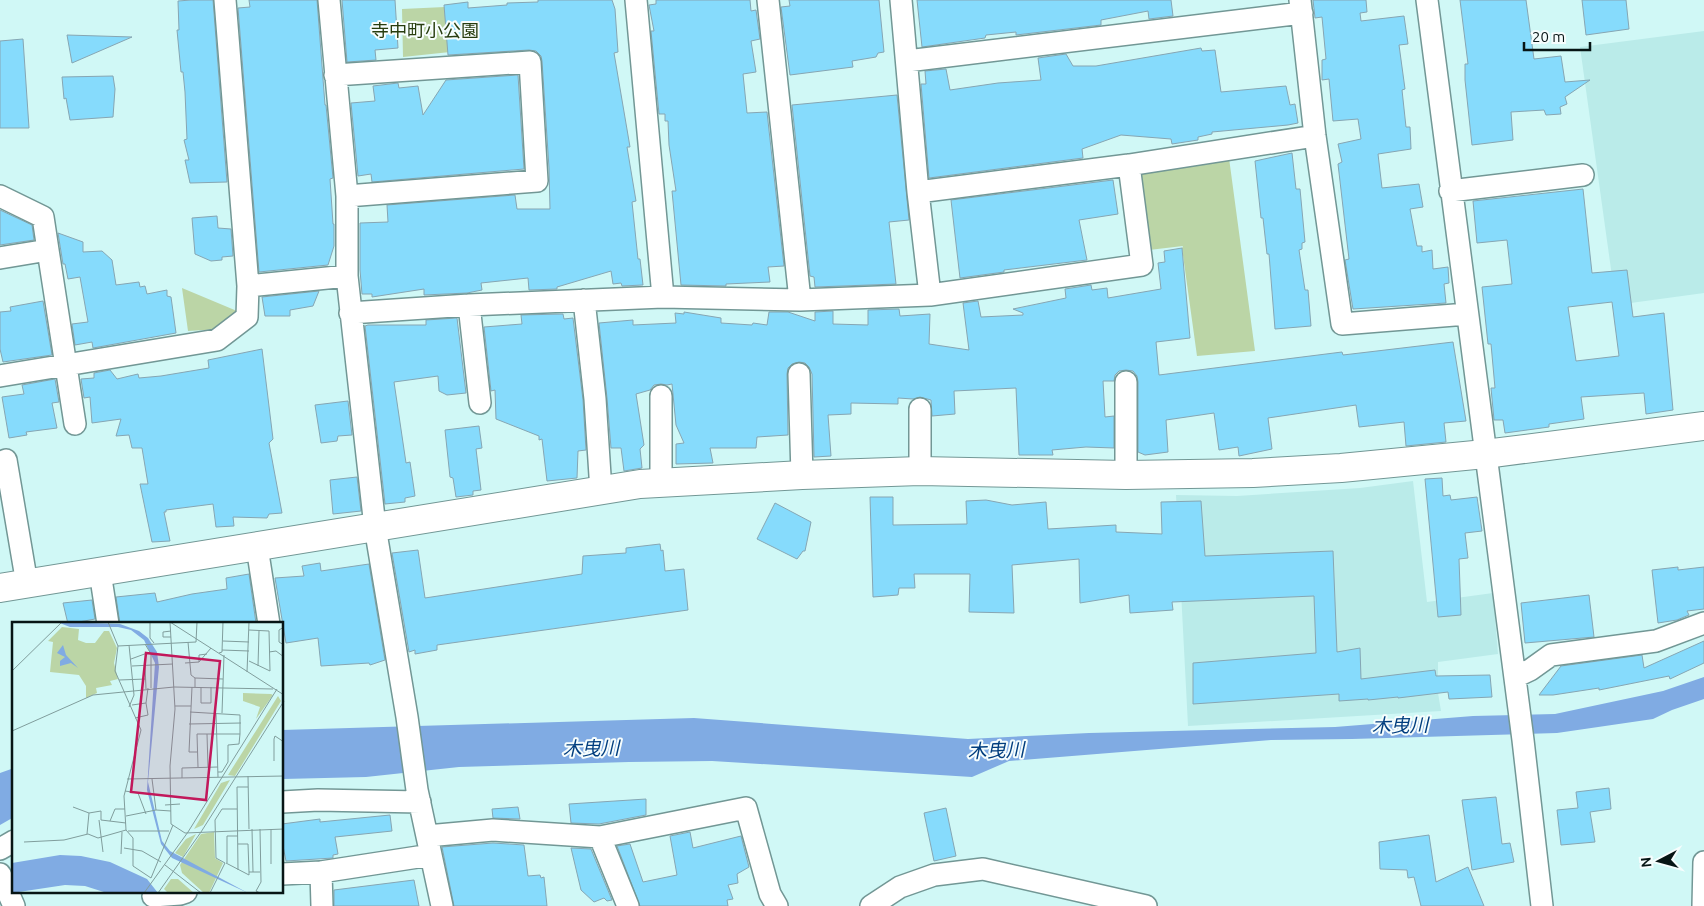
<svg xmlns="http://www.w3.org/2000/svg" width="1704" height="906" font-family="Ubuntu,'Noto Sans JP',sans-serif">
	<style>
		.built { fill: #baebe9 }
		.green { fill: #bbd5a6 }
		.water { fill: #80abe3 }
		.building { fill: #86dbfc; stroke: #86a6b3; fill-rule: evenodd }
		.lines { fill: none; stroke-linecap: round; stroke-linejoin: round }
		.street-casing { stroke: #729795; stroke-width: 24 }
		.secondary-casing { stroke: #729795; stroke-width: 30 }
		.street { stroke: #fff; stroke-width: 21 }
		.secondary { stroke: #fff; stroke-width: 28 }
		.labels { text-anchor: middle; stroke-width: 4; stroke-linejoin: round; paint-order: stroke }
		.park-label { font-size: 18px; fill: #273d0f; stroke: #f6fdfd }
		.water-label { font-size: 19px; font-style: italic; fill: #003d7e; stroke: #f6fdfd }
		.inset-road { fill: none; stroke: #809d9c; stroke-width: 1 }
		.view { fill: #c2185b; fill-opacity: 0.15; stroke: #c2185b; stroke-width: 2.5 }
		.inset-edge { fill: none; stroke: #071515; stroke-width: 2.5 }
	</style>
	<rect width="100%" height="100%" fill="#d0f8f6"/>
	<path class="built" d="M1704 31V293L1616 305 1580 47Z
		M1413 481 1427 602 1493 593 1498 654 1438 662V693L1441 711 1188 726 1176 495 1237 496 1360 488Z"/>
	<path class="green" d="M445 7 450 52 403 57 402 9Z
		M1229 158 1255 351 1197 356 1182 248 1183 246 1149 250 1140 176 1144 168Z
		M182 288 237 311 221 329 188 331Z"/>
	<path class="water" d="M1704 677V699L1672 710 1653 719 1557 733 1352 739 1271 740 1009 761 972 777 712 761 629 762 459 767 366 777 283 779 282 730 694 718 968 739 1089 733 1335 727 1473 716 1555 714 1663 691Z
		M14 768V817L0 825V773Z"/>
	<path class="building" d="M191 0H213L227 182 190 183 185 160H189L184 140 187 139 185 92 183 72H181L177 30H179L178 1Z
		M249 0H317L325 105H326L333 178 330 179 333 224H334V246L328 265 259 272 238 8 250 7Z
		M342 0H395L398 48 375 50 376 60 347 62Z
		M538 0H612L615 9 618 52 614 53 630 147H627L636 201 632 202 638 259H640L643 285 622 286 621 283 613 284 611 271 557 287V289L529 290 528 278 481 283 482 290 467 293 424 295V289L372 297V294H362L360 270V223L388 222 387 205 515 195 517 209H550L549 168 542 61 541 56 536 51 529 50 448 55 444 5 468 2V8L507 5V3L538 2Z
		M656 0H750L751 11 756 10 760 39 751 41 756 72 743 74 747 113 767 112 784 266 768 267 770 282 726 284V286L681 285 672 191H676L669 145 668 121H665V114H659L651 31H654L649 5 656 4Z
		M789 0H879L884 52 878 53 876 57 852 61 853 67 790 75 781 7 790 6Z
		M917 0H1171L1173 16 1149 19 1148 11 1101 20V25L1016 35V32L986 35 985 38 922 47Z
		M1313 0H1366L1367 12 1360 13 1361 21 1404 16 1408 44 1399 45 1405 89 1402 90 1406 127H1410L1411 149 1378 154 1382 188 1419 184 1423 207 1410 209 1417 246H1422V252L1432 250 1433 269 1448 267 1449 283 1444 284 1446 303 1353 309 1345 260 1349 259 1338 164 1342 162 1338 144 1361 139 1358 119 1333 121 1329 79 1322 80V60L1326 59 1322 17 1315 18Z
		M1460 0H1526L1534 59 1561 56 1565 82 1590 80 1565 97 1567 104 1560 107 1561 114 1546 115 1544 110 1511 112 1513 140 1472 145 1465 80V64H1468Z
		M1582 0H1626L1629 29 1586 35Z
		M67 35 132 37 72 63Z
		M23 39 29 128H0V41Z
		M1201 48 1202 51 1215 50 1221 92 1286 86 1290 105 1295 104 1298 123 1288 125 1212 132V134L1198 137V140L1172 144 1171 139 1121 135 1082 149 1083 158 929 178 921 84H926L925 71 946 69 950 90 998 83 1041 80 1038 58 1066 54 1073 66H1096Z
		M518 75 524 169 372 182 371 174 358 176 351 103 375 101 373 86 398 83 399 88 418 86 423 115 446 80Z
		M113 76 115 89 113 117 70 120 66 98 64 99 62 77Z
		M897 95 909 220 889 222 896 284 815 287 814 277 810 276 792 105Z
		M1292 153 1296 189H1300L1305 242 1302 243V249L1299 250 1305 290H1308L1311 326 1275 329 1269 254H1267L1263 218H1261L1255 161Z
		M1113 180 1118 214 1079 220 1087 260 1004 270V272L960 278 951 200Z
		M1583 189 1592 273 1627 270 1633 317 1664 313 1673 410 1646 414 1644 393 1581 397 1584 419 1549 424V427L1505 433 1503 420H1494L1491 388H1495L1491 344H1488L1482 287 1512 284 1507 240 1477 243 1473 201ZM1612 302 1619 356 1576 361 1568 307Z
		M0 210 32 225 34 240 0 245Z
		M217 216 218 228 231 229 233 256 222 257V260L211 261 195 254 192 218Z
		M58 233 83 242V252L102 251 112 260 116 285 139 282 140 287 145 286 147 294 167 290V296L171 297 176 333 93 348 92 342 75 345 72 324 88 322 80 277 68 279 65 264H63Z
		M1182 248 1190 338 1156 342 1159 375 1342 352 1343 355 1453 342 1466 421 1444 423 1446 442 1406 446 1404 422 1359 427 1356 405 1268 418 1272 449 1239 456 1238 447 1219 450 1214 413 1166 420 1168 452 1145 455 1138 452V382L1137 376 1133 371 1126 370 1119 371 1115 375 1114 381H1103L1105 417 1114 416V448L1086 447 1052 450 1053 455H1019L1016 388 954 391 955 414 932 416 931 400 920 397 913 399 898 398V404L851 403V414L828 415 831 456 814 457 812 374 809 367 805 363 799 362 792 364 788 368 787 374 788 435 757 437 756 448H710L713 463 676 464V444L684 443 676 425 672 384 667 385 661 384 654 385 650 390 636 394 644 445 640 449 642 468 624 471 621 448H611L607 398 599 323 633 320V325L676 323 675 313 684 314V312L721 318V323L752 325 753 323 767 325 769 312H788L815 321V312L833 311V324L868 325V310L899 309 900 316 930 314 929 344 969 350 963 303 978 301 981 317 1023 315V313L1013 309 1066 298 1065 289 1091 285 1092 290 1107 288 1108 298 1161 289 1158 263 1165 262 1164 251Z
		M319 291 313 306 290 310V316H265L262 297Z
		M43 301 52 355 3 362 0 349V312L11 311 10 307Z
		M563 314 564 319 573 318 583 400 586 450 578 451 577 478 547 481 542 439 539 440V436L496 419 495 390 491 391 484 327 522 324 521 315Z
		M457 318 466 393 447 395 439 391 438 376 394 382 406 463 410 462 415 496 405 498V502L385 504 365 326 368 325H426V320Z
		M262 349 273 439 269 443 282 513 269 514 267 518 233 517 234 526 216 527 213 504 166 510V512H164L170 541 152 542 140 484H148L142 448H132L129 435 116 436 121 419 92 423 90 397 84 398 81 379 94 378V373L110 370 117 379 138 374 139 378 161 376 209 368 208 360Z
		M55 379 59 402 52 403 57 428 26 432 27 435 9 438 2 397 24 394 22 385Z
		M348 401 352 435 338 436 337 441 321 443 315 405Z
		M479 426 482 448 476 449 481 490 473 491V495L456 497 453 478 450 477 445 430Z
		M357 477 361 511 333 514 330 480Z
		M1442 478 1443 496 1450 495 1451 500 1477 497 1482 531 1465 533 1468 558 1459 559 1461 615 1438 617 1425 479Z
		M870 497H893V525L967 524 966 501 986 500 1012 505 1046 502 1048 529 1116 525V532L1162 534 1161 502 1201 501 1205 556 1333 551 1337 652 1360 648 1361 679 1435 670 1436 676 1490 675 1492 697 1449 699 1448 692 1398 698V697L1368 700V699L1339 701V694L1193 704V663L1316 653 1314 596 1172 602 1173 610 1130 613 1129 595 1080 603 1079 559 1012 565 1014 613 969 612 970 574H914L915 588H899L898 595 873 597Z
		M775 503 811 522 805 551H803L797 559 757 539Z
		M660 544 661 551 663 550 665 571 684 569 688 610 437 645V650L415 654V650L409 652 392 553 418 550 425 598 582 574 583 556 626 553V548Z
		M320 563 321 571 369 564 385 660 370 665 369 663 321 666 318 638 286 643 275 578 304 576 302 566Z
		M1678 567V570L1704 567V609L1687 611 1689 615 1677 620 1658 623 1652 570Z
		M249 574 256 623 120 624 116 597 155 593 157 602 192 594 227 589 226 578Z
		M1589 595 1594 637 1525 643 1521 603Z
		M92 600 95 619 68 624 63 603Z
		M1704 641V663L1670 679 1669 676 1599 690V688L1553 695H1539L1561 666 1642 655 1644 668Z
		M1609 788 1611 809 1590 812 1595 842 1561 845 1557 810 1578 808 1576 792Z
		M1496 797 1502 844 1510 843 1514 862 1472 870 1462 800Z
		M646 799V815L599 824 571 823 569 804Z
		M518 807 520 819 493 818 492 809Z
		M946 808 956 856 934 861 924 813Z
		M390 815 392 831 335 837 338 854 333 855V858L286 861 282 841V824L320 819V822Z
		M690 832 693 848 741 836 749 867 737 874 738 883 728 885 733 899 727 900 728 906H640L617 846 630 844 643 882 677 875 670 836Z
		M1429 835 1436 882 1468 867 1484 906H1421L1414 877 1408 878 1407 870 1380 869 1379 842Z
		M493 843 524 845 528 876 540 875 541 878 544 877 547 906H454L442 847Z
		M571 848 591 849 612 900 607 901 604 898 594 902 581 890Z
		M414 880 419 906H334V890Z"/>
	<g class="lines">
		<g class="street-casing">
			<path id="street" d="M225 0 248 286
				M329 0 347 196V276L375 527 407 717 417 790 442 906
				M636 0 663 297
				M768 0 800 300
				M901 0 918 192 1129 165 1315 136
				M1300 0 1315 136 1342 324 1467 314
				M1427 0 1523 740 1542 906
				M907 61 1302 13
				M335 75 530 62 537 181 347 196
				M1450 191 1583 175
				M918 192 930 295
				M0 196 43 217 48 250
				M0 258 48 250 75 424
				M584 300 595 399 601 491
				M469 305 480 403
				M350 313 469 305 663 297 800 300 930 295 1142 265 1129 165
				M799 374 802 475
				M0 376 217 340 247 317 248 286 347 276
				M1126 382V475
				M661 396V484
				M6 460 27 584
				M920 471V409
				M257 547 269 624
				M100 572 108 624
				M1515 677 1530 670 1551 655 1656 641 1704 623
				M282 802 318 800 420 802
				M427 836 493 830 600 837 628 906
				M600 837 746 808 770 894 777 906
				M0 849 14 841
				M321 872 322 906
				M0 874 14 906
				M282 874 321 872 431 855
				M153 896 180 894 186 892
				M871 906 900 887 934 875 983 869 1146 906
				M1703 906 1704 862"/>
		</g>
		<g class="secondary-casing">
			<path id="secondary" d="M0 588 640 484 802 475 920 471 1126 475 1253 473 1341 468 1485 454 1704 426"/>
		</g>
		<use href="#street" class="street"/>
		<use href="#secondary" class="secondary"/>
	</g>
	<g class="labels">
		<g class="park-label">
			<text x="425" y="37">寺中町小公園</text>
		</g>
		<g class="water-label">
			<text transform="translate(1400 725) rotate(-1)" y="7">木曳川</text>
			<text transform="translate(591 748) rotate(-1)" y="7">木曳川</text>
			<text transform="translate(996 750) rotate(-2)" y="7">木曳川</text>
		</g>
	</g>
	<g transform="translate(12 622)">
		<rect width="271" height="271" fill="#d0f8f6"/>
		<path d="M50 5 67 7 66 18 74 21H83L92 9H97L105 26 102 41 106 57 98 59 100 63 84 66 85 71 74 76V64L67 53 38 50 41 20 36 19ZM231 71 259 72 261 73 244 97 248 85 231 79ZM266 74 269 79 223 154 216 153ZM218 158 191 203 182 207 209 161ZM202 210 203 236 211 241 197 271H192L170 251 168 243 189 212ZM184 212 171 235 163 231 174 217ZM159 257H166L182 271H156L152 267Z" fill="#bbd5a6"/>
		<path d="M45 0 108 2 127 9 136 16 145 30 147 45 136 160 150 219 158 229 236 271 160 236 149 222 135 168 143 41 132 18 119 8 106 5H58ZM51 23 54 33 66 46 59 41 48 44V39L53 35 45 31ZM48 233 69 234 98 240 135 257 146 271H95L73 264 53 263 0 271V241Z" fill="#80abe3"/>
		<path class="inset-road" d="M96 0 106 24 103 49 129 108 112 174 114 208 121 216V244L139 256 161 203M138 0V16L142 21M158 0 163 87 158 144 159 202 173 211 272 207M158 0 272 73M272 5 267 8V20L272 23M159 9 151 10V15H159M211 19 237 20M176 20 179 53 183 56V65M133 22 139 32V66M106 24 184 20 185 0M210 28 237 29M257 30 264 29 272 35M207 31 210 30 211 0M119 37 138 30M237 39 258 49 257 9 237 8M187 40 199 26M173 41 187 40V33L195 32M133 43 134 67M120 44 161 42M246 44 247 9M0 49 50 0M235 50 237 0M183 56 211 57M107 58 134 57M180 65 177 130H185M189 65V81H199V65M120 83 134 81 136 66M163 84H179M117 85 122 73 117 23M178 90 228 93V112H185L186 145M204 91 206 155M210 91 212 33M123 96 136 93 134 81M177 102 229 101M0 109 81 73 162 65 261 67M195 112 196 145M262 139V117L263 114 272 120M206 150H210L216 140V123L227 122 228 112M236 154 237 207M170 156V146L206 145M115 157 272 154M140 157 144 188 159 189M113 169 126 171 134 192M153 183 168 182M61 185 77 191 89 189V198L114 201M114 194 144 188M87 198 91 230M98 199 103 187H113M240 207 241 250M259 207V242M116 209H157M75 212 77 191M12 220 52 218 76 212 86 216 114 208M226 222H236L237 250M112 226 130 229 149 240M109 232 110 210M214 241 237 253V250H248M215 241V214H226M153 243 189 271M226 248 225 165H236M132 271 176 210 265 67M146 271 189 210 272 79M198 271 213 241 204 236 203 198 210 187H225M248 271 244 269 249 260 248 207"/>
		<path class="view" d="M134 31 208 39 194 178 119 170Z"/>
		<rect width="271" height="271" class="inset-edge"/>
	</g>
	<g transform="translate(1659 861) rotate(264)" stroke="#f6fdfd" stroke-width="4" paint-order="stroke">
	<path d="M0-4L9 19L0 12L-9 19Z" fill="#071515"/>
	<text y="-8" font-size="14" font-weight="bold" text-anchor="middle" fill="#071515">N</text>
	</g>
	<path d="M1524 42v8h66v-8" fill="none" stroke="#071515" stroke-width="2.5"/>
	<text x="1532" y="42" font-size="15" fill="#071515" stroke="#f6fdfd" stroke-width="4" paint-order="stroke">20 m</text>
</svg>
